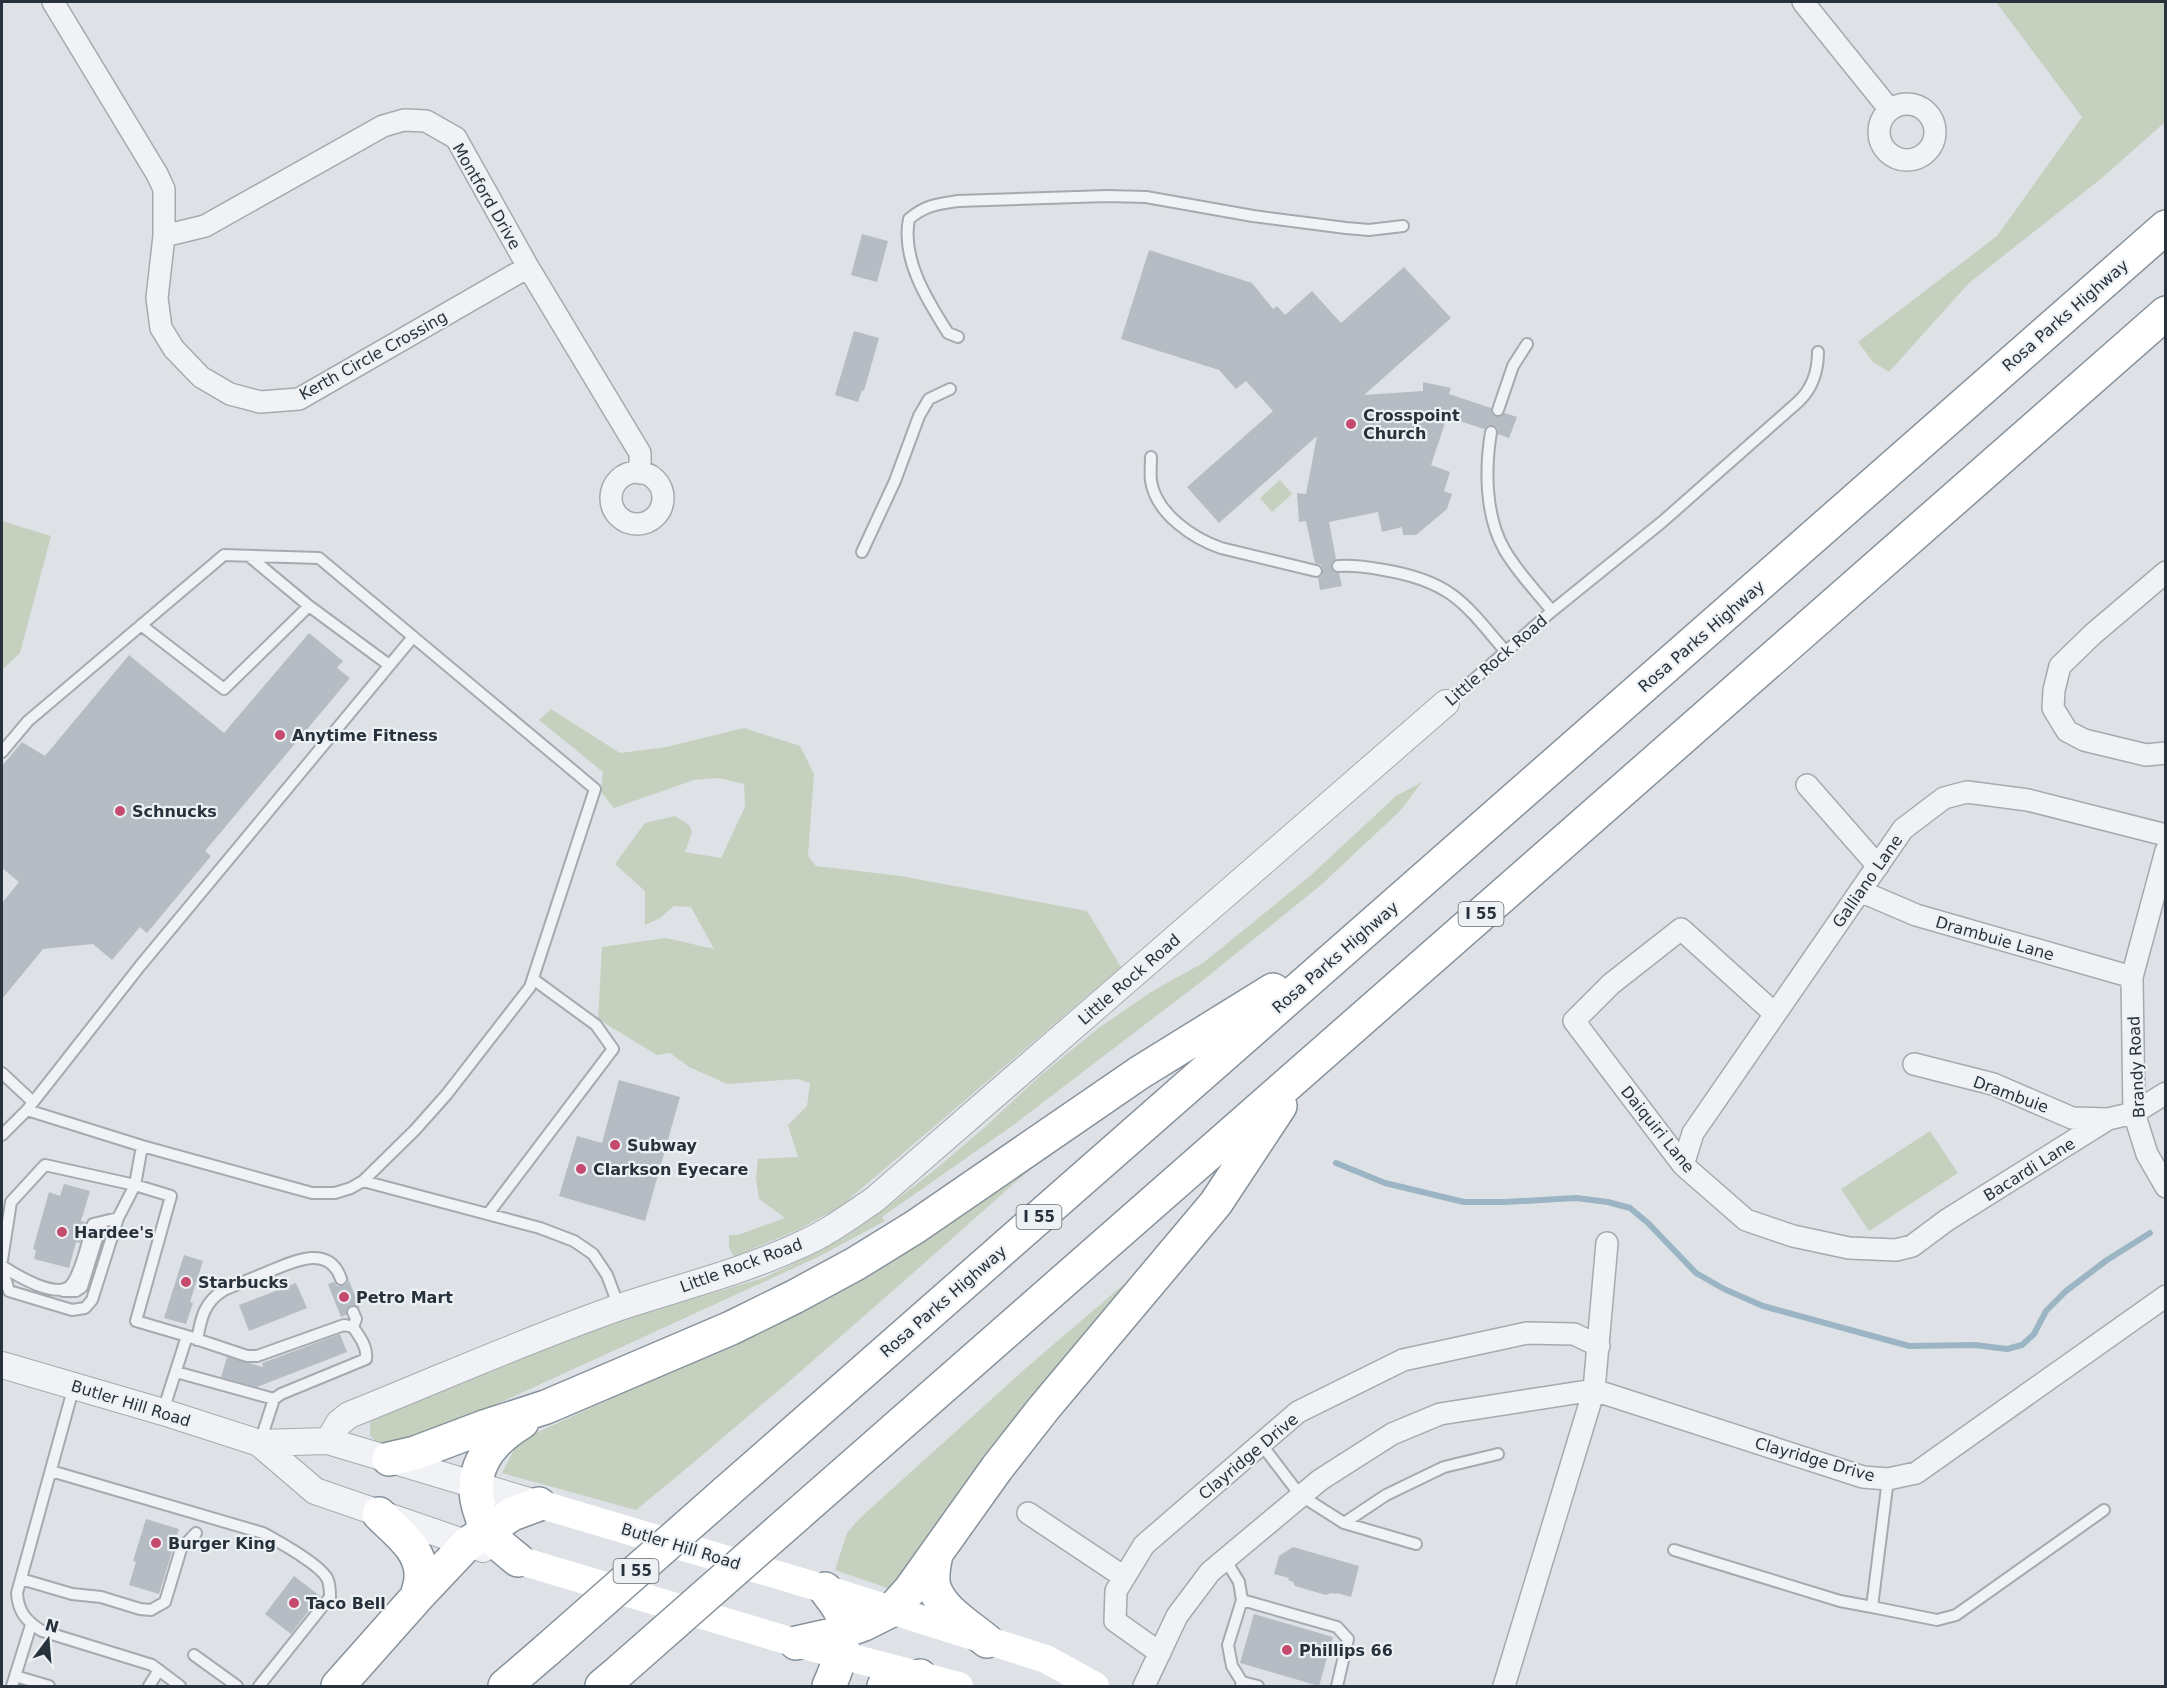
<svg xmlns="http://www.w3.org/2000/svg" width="2167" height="1688" font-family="'DejaVu Sans',sans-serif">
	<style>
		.green { fill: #c6d0bf }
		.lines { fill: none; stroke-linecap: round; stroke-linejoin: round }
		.stream { stroke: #9bb5c4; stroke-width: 6 }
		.building { fill: #b5bcc3 }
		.service-casing { stroke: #a4aab0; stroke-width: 14 }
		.minor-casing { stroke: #a4aab0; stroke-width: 24 }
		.tertiary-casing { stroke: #a4aab0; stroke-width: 28 }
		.motorway-casing { stroke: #86929c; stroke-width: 36 }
		.service { stroke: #f0f2f5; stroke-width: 10 }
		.minor { stroke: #f0f2f5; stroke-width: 21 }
		.tertiary { stroke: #f0f2f5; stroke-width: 26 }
		.secondary { stroke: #fff; stroke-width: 28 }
		.motorway { stroke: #fff; stroke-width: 33 }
		.motorway-bridge-casing { stroke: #86929c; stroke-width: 36; stroke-linecap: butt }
		.motorway-bridge { stroke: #fff; stroke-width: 33 }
		.poi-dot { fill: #c44a6e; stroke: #edf1f4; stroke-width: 2 }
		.labels { text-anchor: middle; stroke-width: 4.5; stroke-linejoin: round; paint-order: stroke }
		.shield { fill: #edf1f4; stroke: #636b73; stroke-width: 1.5 }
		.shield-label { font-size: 15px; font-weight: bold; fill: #28323c }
		.street-label { font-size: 16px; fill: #28323c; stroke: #edf1f4 }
		.poi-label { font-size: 16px; font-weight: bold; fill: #28323c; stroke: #edf1f4; text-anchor: start }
	</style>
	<rect width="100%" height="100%" fill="#dee2e6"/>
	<path class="green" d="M1996 2H2165V122L2102 178 1969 283 1889 372 1873 362 1858 342 1997 236 2082 117Z
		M1280 480 1292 494 1272 512 1260 498Z
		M2 521 51 536 20 653 2 670Z
		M551 709 620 753 666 747 744 728 800 746 814 774 808 856 816 866 901 876 1087 911 1121 967 841 1206 800 1229 734 1257 729 1248V1235H738L785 1218 759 1199 756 1178 758 1159 798 1157 788 1125 807 1106 810 1083 797 1079 727 1084 689 1067 670 1053 657 1055 598 1019 602 947 666 938 714 949 691 907 674 906 660 918 645 925V891L615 864 645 823 675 816 689 825 692 832 685 852 721 858 745 807 744 784 719 778 694 780 614 808 601 792 603 772 539 720Z
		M1422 782 1400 811 1321 885 1202 981 1012 1126 882 1217 885 1221 818 1257 403 1447 380 1444 370 1436V1423L377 1416 615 1322 763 1278 806 1258 844 1237 883 1210 931 1173 984 1128 1042 1074 1100 1027 1151 992 1203 963 1310 876 1396 796Z
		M1930 1131 1958 1173 1869 1231 1841 1189Z
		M1031 1159 1035 1165C903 1282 772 1399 636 1510L502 1473 515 1448 529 1436 696 1360Z
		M1143 1268 893 1590 835 1570 847 1533 860 1518 1026 1368Z"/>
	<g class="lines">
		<path class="stream" d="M1336 1163 1385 1183 1464 1202H1505L1576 1198 1608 1202 1630 1208 1648 1223 1696 1273 1724 1289 1763 1306 1909 1346 1975 1345 2007 1349 2022 1345 2034 1334 2046 1311 2066 1291 2107 1260 2150 1233"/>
	</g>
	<path class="building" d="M862 234 888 241 877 282 851 275Z
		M1149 250 1252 283 1273 309 1277 306 1285 315 1312 291 1341 323 1404 267 1451 318 1364 395 1423 391V382L1451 388 1449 394 1491 408V412L1495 417H1500L1505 413 1517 417 1509 438 1498 434V429L1493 425H1488L1484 429 1447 417 1431 465 1450 472 1444 491 1452 494 1447 509 1416 535H1403L1402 527 1382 532 1378 512 1329 522 1336 559 1332 562 1331 567 1334 572 1339 573 1342 586 1320 590 1318 578 1322 576 1323 569 1321 565 1315 563 1306 521 1299 522 1297 493 1306 494 1317 436 1219 523 1187 487 1273 411 1246 381 1236 389 1219 370 1121 339Z
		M854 331 879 338 864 391 862 390 858 402 835 395Z
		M309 633 343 661 337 668 350 678 205 851 211 856 147 933 140 927 112 960 93 944 43 949 2 999V903L19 882 2 868V766L22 742 45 756 129 655 224 733Z
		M619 1080 680 1097 645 1221 559 1196 577 1136 602 1143Z
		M64 1184 90 1191 81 1221 86 1222 80 1243 76 1242 69 1268 34 1259 36 1250 33 1249 49 1192 60 1196Z
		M184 1255 203 1261 190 1302 193 1303 186 1324 164 1318Z
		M348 1278 360 1309 357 1306 351 1305 347 1308 346 1315 341 1317 328 1284 334 1282 337 1286H344L348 1283Z
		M296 1283 307 1308 249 1331 239 1305Z
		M340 1334 347 1352 257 1387 221 1377 227 1357 263 1367 262 1363Z
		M146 1519 179 1529 159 1594 129 1585 136 1562 133 1561Z
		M1293 1547 1359 1566 1351 1597 1337 1593V1594L1331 1593 1326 1595 1295 1586 1293 1582 1288 1580 1289 1578 1274 1574 1279 1556Z
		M294 1576 320 1596 291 1634 265 1614Z
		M1254 1614 1333 1637 1319 1686 1240 1663Z"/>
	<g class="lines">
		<g class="service-casing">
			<path id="service" d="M958 337 948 333C927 300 901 259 909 219 925 205 938 204 958 201L1107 196 1146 197 1253 216 1346 228 1369 230 1403 226
				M1498 410 1513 366 1527 344
				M1491 432C1485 469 1485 515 1504 549 1517 572 1536 591 1552 611
				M1151 457C1151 465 1150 473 1151 481 1156 513 1192 538 1221 548L1316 571
				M862 552 895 481 919 416 929 399 950 389
				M249 556 309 606
				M1338 566C1353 565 1368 567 1384 570 1450 581 1464 602 1505 651
				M141 625 224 689 309 606 389 665
				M1447 703 1552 611 1662 522 1798 402C1812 389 1818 371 1818 352
				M2 752 28 721 224 555 319 558 595 789 530 987 447 1094 415 1130 363 1181 351 1188 335 1193H312L142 1146 27 1110
				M2 1073 33 1102
				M2 1135 27 1110 140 966 413 637
				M142 1146 135 1185 171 1196 136 1321 187 1336 247 1356H257L344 1325 353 1327C359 1336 368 1347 366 1359L281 1394 274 1399 260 1442
				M363 1181 540 1228 574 1241 593 1254 607 1275 619 1307
				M488 1214 613 1049 596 1025 533 979
				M2 1260 11 1202 45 1165 135 1185 118 1218 92 1300 85 1308 72 1310 9 1291 2 1268
				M2 1266C16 1275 55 1299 70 1286 81 1275 88 1239 93 1224L118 1218
				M63 1291H76L82 1287 102 1222
				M353 1327 356 1319 353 1312
				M197 1340C201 1318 204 1302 224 1290 238 1284 253 1278 268 1272 292 1262 329 1243 341 1279
				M176 1372 274 1399
				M74 1386 17 1593C18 1612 27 1622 42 1631L152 1665 180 1686
				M163 1411 187 1336
				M1261 1444 1300 1495 1344 1523 1416 1544
				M51 1471 263 1533C279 1542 318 1563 327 1578 330 1584 330 1590 330 1597L259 1686
				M1888 1479 1872 1607 1937 1620 1956 1615 2104 1510
				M1344 1523 1386 1495 1444 1467 1498 1454
				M1674 1550 1840 1601 1872 1607
				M1225 1559 1239 1582 1242 1600 1337 1627 1348 1639 1337 1686
				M21 1579 72 1594 101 1597 140 1609 151 1610 165 1602 181 1549 196 1533
				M194 1655 237 1686
				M15 1676 49 1686
				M1242 1682 1258 1686
				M12 1686 31 1625
				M149 1686 159 1670
				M1241 1686 1242 1682 1232 1666 1228 1645 1242 1600"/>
		</g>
		<g class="minor-casing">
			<path id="minor" d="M53 2 157 174 164 189V236L157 298 161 328 174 349 201 377 230 394 260 402 299 399 528 267
				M1803 2 1890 110
				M1879 132a28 28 0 1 1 56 0a28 28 0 1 1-56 0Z
				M164 236 205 226 383 126 404 120 426 121 456 138 528 267 640 453V473
				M611 498a26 26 0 1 1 52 0a26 26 0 1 1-52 0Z
				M2166 572 2093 634 2060 666 2054 690 2053 708 2067 731 2084 740 2146 755 2166 753
				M1807 785 1878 866
				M2166 851 2132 977 2134 1113 2147 1154 2166 1187
				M1860 891 1916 915 2132 977
				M1775 1014 1681 929 1611 984 1574 1021 1683 1165 1746 1220 1793 1236 1849 1248 1896 1250 1912 1246 1947 1220 2108 1119 2134 1113 2166 1093
				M1914 1064 1993 1084 2072 1118 2108 1119
				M1683 1165 1693 1133 1903 829 1944 798 1967 792 2028 800 2166 835
				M1028 1513 1124 1577
				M1160 1653 1115 1621 1116 1591 1144 1545 1298 1412 1403 1360 1527 1333 1574 1334 1599 1346
				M1144 1686 1177 1616 1210 1572 1320 1480 1392 1434 1440 1414 1594 1390 1863 1477 1888 1479 1916 1473 2166 1296
				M1504 1686 1594 1390 1607 1243"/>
		</g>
		<g class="tertiary-casing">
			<path id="tertiary" d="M2 1365 163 1412 259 1443 328 1441 539 1504
				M328 1441 339 1423 349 1415C439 1379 528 1339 620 1307 680 1287 742 1272 800 1245 826 1234 850 1216 874 1200L1446 703
				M259 1443 315 1491 483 1549"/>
		</g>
		<g class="motorway-casing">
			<path id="motorway" d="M389 1459 415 1453 484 1427 546 1407 731 1328 794 1297 855 1264 915 1227 1139 1073 1273 990
				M725 1493 2166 227
				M379 1514C397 1532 423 1550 421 1578 421 1584 418 1591 417 1597
				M797 1515 2166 313
				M936 1554C934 1565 931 1576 934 1587 941 1610 969 1626 987 1641
				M518 1560C507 1551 496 1543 488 1532 484 1527 483 1520 481 1514 466 1473 487 1443 522 1422
				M825 1589C830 1596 838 1605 841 1613 849 1636 838 1666 829 1686
				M796 1643 836 1634 864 1624 892 1610 910 1590 997 1468 1044 1408 1216 1203 1280 1106
				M338 1686 417 1597 467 1544 512 1514 539 1504
				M505 1686 548 1649
				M602 1686 621 1670
				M884 1686 920 1676"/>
		</g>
		<use href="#service" class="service"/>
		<use href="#minor" class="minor"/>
		<use href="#tertiary" class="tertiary"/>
		<path class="secondary" d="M539 1504 815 1586 1046 1659 1095 1686
			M518 1560 796 1643 959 1686"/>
		<use href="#motorway" class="motorway"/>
		<g class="motorway-bridge-casing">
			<path id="motorway-bridge" d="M548 1649 725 1493
				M621 1670 797 1515"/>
		</g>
		<use href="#motorway-bridge" class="motorway-bridge"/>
	</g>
	<g class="poi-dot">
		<circle cx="1351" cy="424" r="6"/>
		<circle cx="280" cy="735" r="6"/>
		<circle cx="120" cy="811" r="6"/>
		<circle cx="615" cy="1145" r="6"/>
		<circle cx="581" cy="1169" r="6"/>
		<circle cx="62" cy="1232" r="6"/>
		<circle cx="186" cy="1282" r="6"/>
		<circle cx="344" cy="1297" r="6"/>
		<circle cx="156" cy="1543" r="6"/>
		<circle cx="294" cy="1603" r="6"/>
		<circle cx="1287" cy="1650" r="6"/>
	</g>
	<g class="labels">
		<g class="shield">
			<rect x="1458.5" y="902" width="45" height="24" rx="4.5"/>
			<rect x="1016.5" y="1205" width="45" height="24" rx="4.5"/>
			<rect x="613.5" y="1559" width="45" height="24" rx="4.5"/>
		</g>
		<g class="shield-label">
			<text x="1481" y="919">I 55</text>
			<text x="1039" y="1222">I 55</text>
			<text x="636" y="1576">I 55</text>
		</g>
		<g class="street-label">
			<text transform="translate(487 196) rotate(60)" y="6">Montford Drive</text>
			<text transform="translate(2065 315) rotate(-41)" y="6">Rosa Parks Highway</text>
			<text transform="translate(373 355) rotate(-29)" y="6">Kerth Circle Crossing</text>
			<text transform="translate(1701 636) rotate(-41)" y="6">Rosa Parks Highway</text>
			<text transform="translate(1496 660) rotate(-41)" y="6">Little Rock Road</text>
			<text transform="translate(1867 881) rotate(-55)" y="6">Galliano Lane</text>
			<text transform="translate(1995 938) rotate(16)" y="6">Drambuie Lane</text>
			<text transform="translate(1335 957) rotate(-41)" y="6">Rosa Parks Highway</text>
			<text transform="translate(1129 979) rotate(-41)" y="6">Little Rock Road</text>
			<text transform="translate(2136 1067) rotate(-93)" y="6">Brandy Road</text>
			<text transform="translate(2011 1094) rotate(20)" y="6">Drambuie</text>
			<text transform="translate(1658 1129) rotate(51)" y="6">Daiquiri Lane</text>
			<text transform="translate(2029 1169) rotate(-32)" y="6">Bacardi Lane</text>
			<text transform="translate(741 1265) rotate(-20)" y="6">Little Rock Road</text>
			<text transform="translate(943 1301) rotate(-41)" y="6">Rosa Parks Highway</text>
			<text transform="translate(131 1403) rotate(17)" y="6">Butler Hill Road</text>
			<text transform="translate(1248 1456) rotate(-40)" y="6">Clayridge Drive</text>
			<text transform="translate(1815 1459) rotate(16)" y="6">Clayridge Drive</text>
			<text transform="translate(681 1546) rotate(17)" y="6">Butler Hill Road</text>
		</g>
		<g class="poi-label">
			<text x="1363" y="421">Crosspoint<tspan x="1363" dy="18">Church</tspan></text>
			<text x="292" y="741">Anytime Fitness</text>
			<text x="132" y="817">Schnucks</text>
			<text x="627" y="1151">Subway</text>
			<text x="593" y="1175">Clarkson Eyecare</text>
			<text x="74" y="1238">Hardee's</text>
			<text x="198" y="1288">Starbucks</text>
			<text x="356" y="1303">Petro Mart</text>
			<text x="168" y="1549">Burger King</text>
			<text x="306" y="1609">Taco Bell</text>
			<text x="1299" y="1656">Phillips 66</text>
		</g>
	</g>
	<rect width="2167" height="1688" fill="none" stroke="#28323c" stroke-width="6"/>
	<g transform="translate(48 1640) rotate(16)" stroke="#edf1f4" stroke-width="4.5" paint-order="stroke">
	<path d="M0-4.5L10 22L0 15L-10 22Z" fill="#28323c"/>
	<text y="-9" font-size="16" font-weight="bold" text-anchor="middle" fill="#28323c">N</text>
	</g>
</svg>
